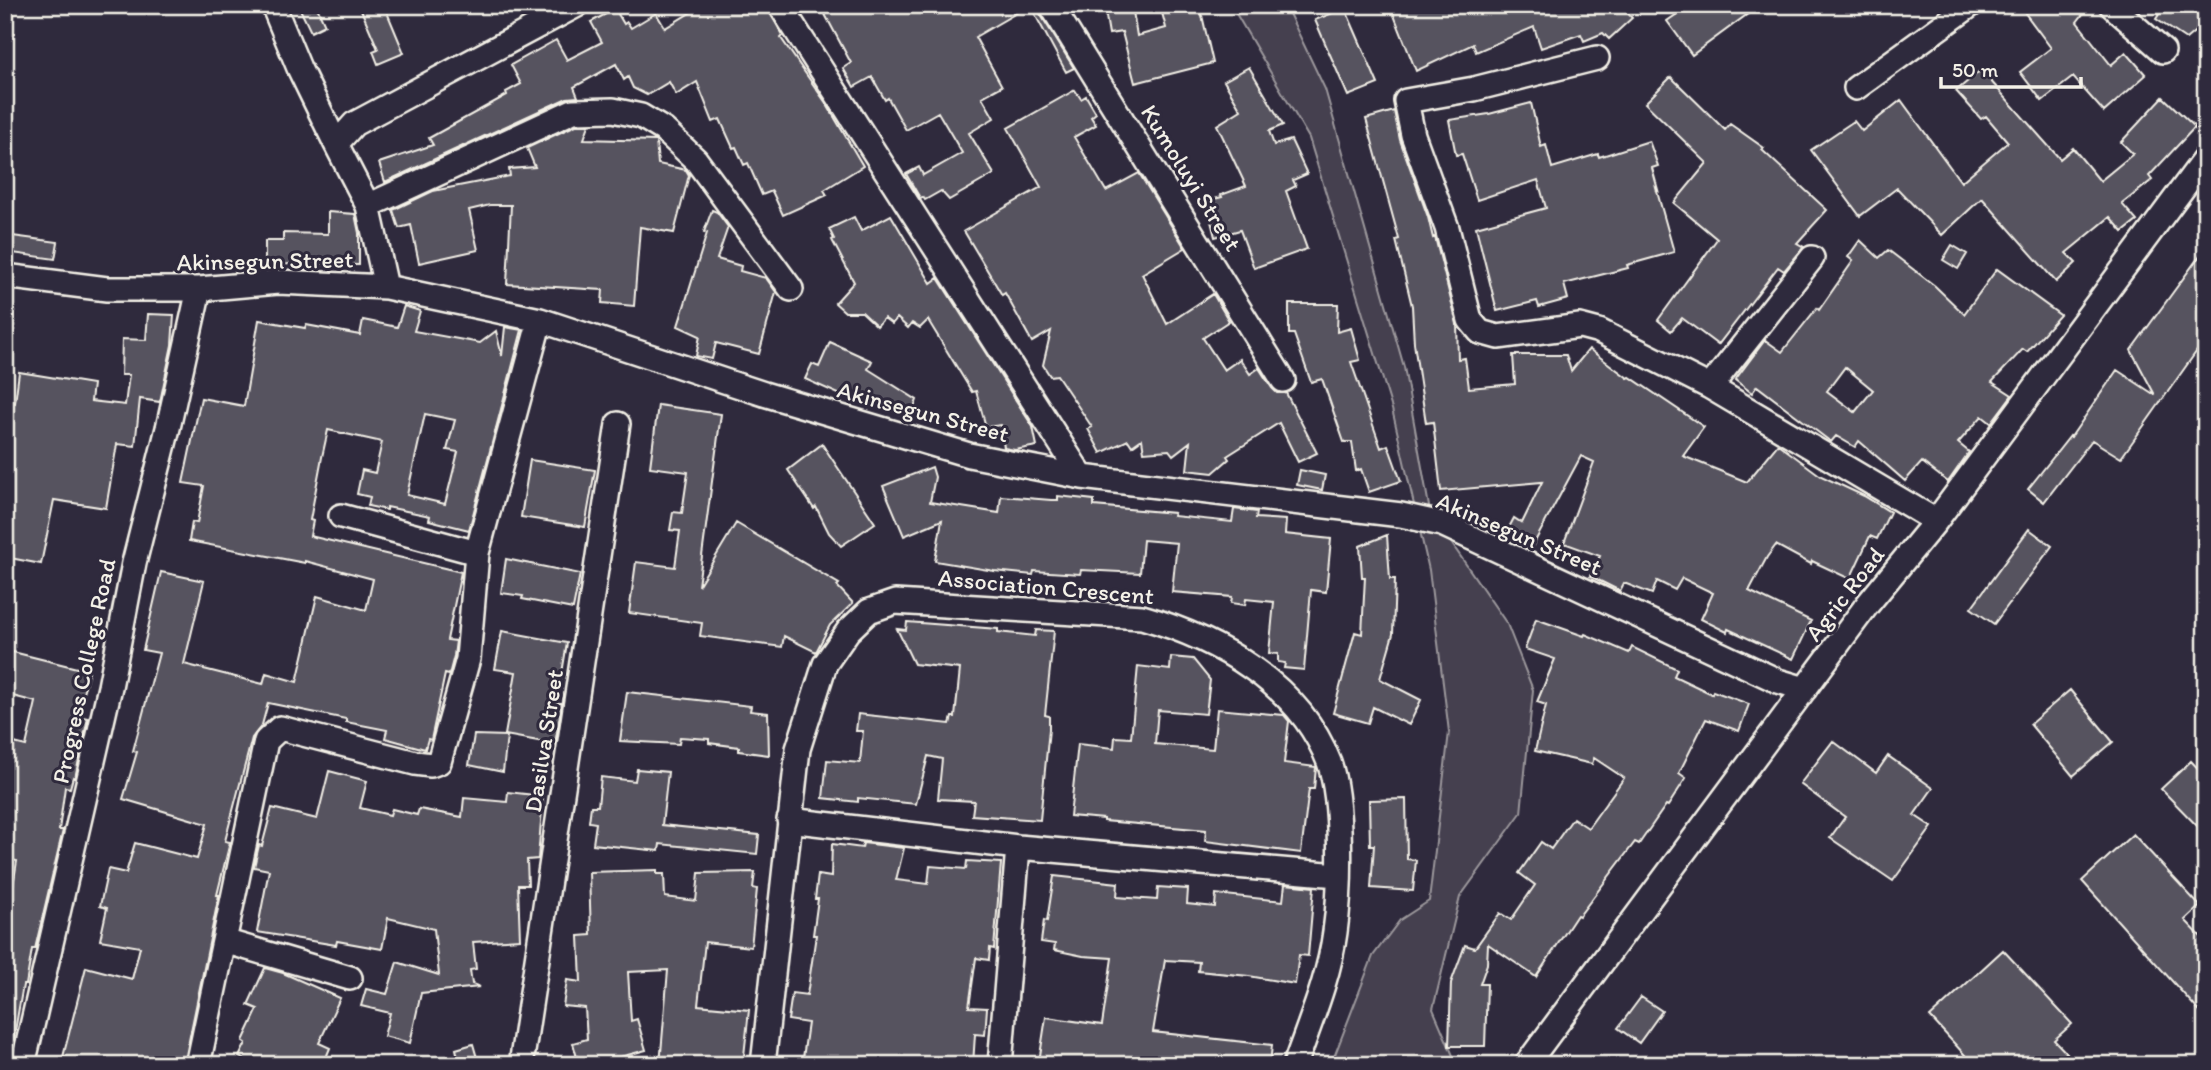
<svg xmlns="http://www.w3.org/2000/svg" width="2211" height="1070" font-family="Itim,sans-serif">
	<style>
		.green { fill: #454050; stroke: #9c989c; stroke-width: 2 }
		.building { fill: #56525f; stroke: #f4f1e8; stroke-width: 2; fill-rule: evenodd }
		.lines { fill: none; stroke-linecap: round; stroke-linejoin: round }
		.street-casing { stroke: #f4f1e8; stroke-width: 28 }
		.street { stroke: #2f2a3d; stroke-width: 23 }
		.labels { text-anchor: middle; stroke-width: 6; stroke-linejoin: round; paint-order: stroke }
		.street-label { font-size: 24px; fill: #f4f1e8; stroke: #2f2a3d }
	</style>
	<rect width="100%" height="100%" fill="#2f2a3d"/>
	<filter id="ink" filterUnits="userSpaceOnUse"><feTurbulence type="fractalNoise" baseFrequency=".0143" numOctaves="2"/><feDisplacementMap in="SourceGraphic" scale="14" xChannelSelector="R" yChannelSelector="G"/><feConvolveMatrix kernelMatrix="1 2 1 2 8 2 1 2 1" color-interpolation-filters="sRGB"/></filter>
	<g filter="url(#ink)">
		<path class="green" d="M1231 5H1285L1325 89 1404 367 1430 512 1507 624 1533 690 1521 813 1460 897 1433 1009 1457 1065H1331L1373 956 1400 920 1429 901 1449 732 1429 570 1392 409 1309 138Z"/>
		<path class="building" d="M298 5H316L325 25 311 32Z
			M359 5H384L404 53 378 64 373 51 378 49Z
			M703 5H766L783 36 781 38 826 103 863 166 824 190 827 195 783 215 772 191 762 195 748 163 744 165 736 147 733 148 720 119 713 122 697 82 676 95 669 82 647 95 633 88 628 77 624 80 616 64 574 87 578 97 567 98 385 182 379 163 433 145 429 138 507 95 506 92 521 84 511 65 556 40 567 60 602 42 591 22 615 9 624 24 627 22 631 28 656 13 665 28Z
			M820 5H933L938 14 952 5H1030L975 37 1002 86 982 97 994 118 969 133 994 174 949 200 941 191 925 200 923 197 920 198 906 174 919 167 923 175 962 153 938 112 906 130 888 98 885 100 872 77 854 87 843 68 851 63Z
			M1030 5H1037L1039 12 1074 68 1066 72Z
			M1104 5H1132L1137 36 1166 28 1160 5H1188L1190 13 1201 11 1213 63 1135 83 1122 32 1109 34Z
			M1390 5H1621L1632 18 1609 39 1603 33 1584 41 1581 34 1541 48 1534 27 1476 52 1473 44 1416 71Z
			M1674 5H1760L1692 55 1667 21 1680 12Z
			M2019 5H2090L2077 22 2111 65 2126 52 2146 75 2104 112 2073 77 2042 101 2020 72 2051 48Z
			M2165 5H2206V22L2186 39 2156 19Z
			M1345 8 1378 84 1348 96 1315 20Z
			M1249 67 1283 125 1269 131 1274 145 1291 140 1307 174 1293 180 1296 186 1286 191 1307 249 1254 268 1240 230 1215 237 1206 201 1222 197 1221 195 1246 186 1217 125 1241 110 1224 81Z
			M1981 70 2060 159 2073 148 2100 181 2133 154 2121 142 2163 97 2195 127 2149 176 2152 180 2122 204 2137 221 2123 232 2110 217 2066 253 2076 263 2056 282 1982 198 1942 235 1897 188 1860 216 1811 150 1854 121 1862 131 1901 100 1961 182 2008 142 1986 116 1981 119 1956 91Z
			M1671 77 1725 130 1730 124 1764 148 1762 150 1827 210 1797 243 1804 247 1784 271 1778 267 1718 345 1682 318 1671 331 1658 320 1717 239 1674 203 1707 163 1645 103Z
			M1075 90 1081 99 1086 96 1096 113 1091 117 1096 125 1074 137 1106 191 1139 173 1185 248 1142 274 1167 324 1213 294 1229 321 1203 338 1224 370 1240 359 1250 374 1259 368 1272 388 1277 393H1286L1317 453 1298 462 1279 423 1227 456 1229 459 1213 473 1187 470 1190 442 1173 455 1169 450 1144 452 1142 439 1132 446 1128 440 1101 453 1088 429 1092 427 1057 375 1050 376 1043 365 1051 331 1032 342 1005 293 1002 295 964 231 1041 187 1008 128Z
			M1531 103 1541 147 1546 145 1552 168 1598 154 1599 157 1649 141 1658 166 1652 168 1658 190 1656 188 1674 252 1627 265 1628 268 1564 284 1568 299 1539 307 1537 301 1497 311 1476 227 1546 208 1538 180 1477 200 1462 154 1456 155 1449 120 1489 114Z
			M1394 111 1400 140 1428 217 1433 238 1435 237 1457 324 1458 359 1465 358 1469 388 1515 384 1513 355H1566L1571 371 1589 349 1628 378 1630 377 1704 427 1683 456 1747 482 1778 444 1821 476 1864 496 1890 512 1877 539 1870 536 1850 579 1812 561 1811 564 1776 545 1767 557 1749 591 1811 621 1793 659 1728 629 1727 632 1701 619 1713 593 1682 578 1675 590 1657 581 1652 594 1624 583 1620 591 1590 576 1600 556 1564 543 1594 462 1581 456 1531 549 1505 535 1514 518 1522 523 1542 482 1441 491 1433 422 1426 423 1414 343 1412 306 1396 240 1399 239 1366 119Z
			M576 125H589L584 139 656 141 658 164 686 170 689 175 674 233 640 227 634 306 602 303 603 290 507 284 511 205H490L469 210 478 250 419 263 411 225 399 228 393 210 433 191 510 176 509 169 535 167 527 148Z
			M712 210 717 212 728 227 717 259 741 266 740 271 766 278 776 292 759 354 716 343 712 359 696 356 700 336 678 326 707 233 704 232Z
			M328 212 355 214 359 233V265L265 264V241H283V233L328 234Z
			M891 215 931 283 938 278 1033 427 1037 446 1015 450 1004 448 1001 425 986 427 976 391 972 392 928 320 920 328 912 323 908 328 897 318 892 324 884 318 877 326 862 312H845L835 303 854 282 832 240 834 239 829 229 854 217 861 231Z
			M5 235 58 242 55 259 5 252Z
			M1860 240 1879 258 1888 250 1935 286 1964 314 1997 269 2060 315 2027 352 2023 349 1992 382 2012 395 1991 423 1982 416 1958 443 1969 452 1948 482 1922 462 1905 481 1859 441 1855 447 1836 436 1831 442 1757 386 1752 393 1735 380 1765 340 1782 352 1817 308 1819 310 1853 261 1848 257ZM1845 367 1873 390 1855 412 1827 391Z
			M1952 245 1967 254 1958 269 1943 260Z
			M2206 247V338L2121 458 2092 440 2044 502 2028 489 2070 436 2071 437 2117 370 2155 395 2131 350Z
			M1289 304H1338L1337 332 1351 328 1360 360 1351 362 1381 448 1388 445 1401 481 1369 492 1361 469 1356 471 1352 442H1344L1322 379 1311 382 1294 334H1289Z
			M404 306 420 311 414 331 480 343 496 331 502 356 505 327 522 330 469 530 429 520 430 516 387 507V510L368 506 370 497 357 494 362 470 375 473 382 442 328 430 322 457 310 520 313 521 310 536 461 572 447 640 456 641 454 656 449 675 445 674 431 740 428 739 425 749 385 738 387 730 346 722V719L268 703 262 725 252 738 225 841 230 842 217 895H219L184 1065H97L63 1057 86 967 132 979 140 947 100 940 107 908 100 906 108 869 126 873 135 843 197 859 207 824 123 799 137 752 133 751 159 653 143 650 161 572 204 581 184 664 263 684 266 673 297 682 317 596 366 610 373 579 305 561V563L189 541 192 522 197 523 204 486 183 483 201 398 244 406 259 320 305 328 306 325 360 335 363 320 397 327ZM425 414 455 420 447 450 458 452 445 504 407 495Z
			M148 314 174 315 172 345 160 402 140 399 135 446 117 444 106 508 54 500 41 564 5 557V400L15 403 19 372 93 384 91 401 125 405 129 375H121L122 339 146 340Z
			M830 342 872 361 868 369 917 400 910 418 856 395 854 401 805 379 812 364 819 367Z
			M658 405 721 414 698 586 736 523 839 584 837 586 853 603 830 625 816 652 784 636 782 647 700 636 702 623 629 613 636 562 675 567 680 531 670 530 673 512 682 513 688 472 650 467Z
			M822 444 875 523 841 546 829 533 816 507 814 509 788 470Z
			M530 460 595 470 585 527 521 517Z
			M932 467 935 477 930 502 999 513 1001 496 1051 500H1058V496L1094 500V506L1174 513 1173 516 1232 522 1234 509 1257 512 1256 518 1286 520 1285 534 1331 539 1326 592 1311 590 1304 670 1284 668 1285 663 1278 662V654L1269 653 1274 602 1246 599 1245 605 1231 603 1232 597 1172 592 1177 543 1143 540 1140 573 1081 570 1080 574 1034 571 1033 575 994 571 935 561 942 520 904 536 883 486Z
			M1300 470 1325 475 1322 490 1297 485Z
			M2029 529 2052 546 1994 624 1971 608Z
			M1387 535 1390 579H1395L1393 634 1380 679 1421 700 1409 725 1373 707 1368 723 1333 713 1355 632 1362 634 1365 577H1362L1360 546Z
			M506 559 580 574 573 609 522 599 523 596 501 593Z
			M1536 619 1584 636 1585 634 1629 653 1632 647 1677 669 1674 676 1712 694 1713 691 1749 704 1739 731 1706 719 1679 773 1686 778 1668 806 1666 805 1639 844 1635 842 1579 916 1577 915 1536 977 1488 944 1487 964 1480 984H1487L1485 1046H1449L1451 983 1465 945 1475 948 1500 913 1511 920 1535 885 1519 873 1541 842 1551 849 1573 818 1588 828 1624 778 1594 758 1592 764 1535 751 1546 705 1537 702 1555 659 1525 649Z
			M907 622 998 629V632L1035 636 1036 630 1054 631 1045 715 1049 716V729L1040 820 972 815 974 801 938 799 942 759 928 756 916 804 858 798V802L823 798 827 760 860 763 863 731H856L858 714 950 724 952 717H955L960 669 914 664 897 629 906 630Z
			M502 631 567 643 557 703H562L555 744 505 735 516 672 495 669Z
			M9 651 89 671 77 716 88 718 75 778 73 777 70 788 65 787 59 830H63L35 949H32L26 985H23L9 1065H5V911H9L17 861 5 859V746L12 748 14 743 26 746 36 702 5 694V664Z
			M1171 657 1193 659 1210 680 1206 714 1158 710 1155 744 1213 749 1217 709 1284 715 1289 721 1284 763 1316 767 1314 789H1309L1301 853 1205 841 1206 830 1104 821V819L1070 816 1078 744 1114 748 1115 737 1131 738 1138 666 1170 670Z
			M2070 690 2113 742 2073 776 2030 724Z
			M627 692 751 706 750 711 768 713 769 755 739 751V747L709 743V739L680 737 679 744 620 741Z
			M474 735 507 736 503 772 469 765Z
			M1833 741 1876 773 1888 756 1933 788 1914 815 1932 827 1893 881 1830 838 1845 817 1800 784Z
			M2191 761 2206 777V835L2161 789Z
			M637 769 668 772 662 825 759 835 757 854 660 844 659 851 593 844 596 823 589 822 591 806H598L601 777 635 781Z
			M329 771 367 781 360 808 390 815 392 809 417 815 419 809 462 817 464 798 507 802 508 792 543 796 538 859 527 860 528 885H518L520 939 473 942 476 969 470 970 472 984 480 987 421 993 410 1043 384 1036 390 1013 361 1006 366 989 387 994 397 962 439 975 434 929 388 918 382 949 337 941 336 945 257 932 269 870 254 867 259 845 262 846 272 808 317 819Z
			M1406 799 1407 859 1416 860 1413 891 1371 888 1374 845H1370L1369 800Z
			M2133 834 2200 906 2185 920 2206 942V1019L2082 881Z
			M863 843 904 848 896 880 928 884 930 866 966 869 967 861 1001 863 994 949 990 948 989 960 976 958 969 1007 987 1008 985 1035 975 1034 973 1065H802L808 1023 788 1020 792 993 807 995 816 935H813L818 899H815L818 875 831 877 832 844 862 848Z
			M657 870V874H664L665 897 696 901 699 873 755 872 753 888 757 889 751 947 705 942 698 1005 749 1010 743 1065H660L668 970 628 972 631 1021 637 1019 646 1050 609 1060 610 1065H579L573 1043 587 1039 585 1008 563 1006 567 980 581 982 579 936 591 935 589 872Z
			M1054 876 1118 883 1117 897 1157 900 1158 887 1188 889 1187 904 1215 907 1216 894 1283 901 1285 884 1314 887 1308 956 1299 955 1295 984 1249 976 1198 971 1199 962 1165 960 1153 1032 1272 1045 1270 1065H1062L1039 1062 1046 1017 1102 1025 1112 958 1083 956 1054 950 1055 944 1041 942 1044 920 1047 921Z
			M2003 950 2072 1024 2054 1040 2078 1065H1974L1930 1017Z
			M265 968 283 973 340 998 319 1043 330 1048 323 1065H258L239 1057 246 1043 243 1041 258 1009 248 1005Z
			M1641 997 1662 1011 1639 1043 1618 1028Z
			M473 1044 479 1065H460L456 1049Z"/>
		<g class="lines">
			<g class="street-casing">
				<path id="street" d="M273 5 299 68 336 144
					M780 5 1082 477
					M1051 5 1283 380
					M2111 5 2163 51
					M1597 58 1474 89 1406 101 1413 135 1447 228 1470 320 1480 332 1498 337 1580 326 1599 331 1710 387 1936 521
					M1856 88 1971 5
					M368 206 573 111 613 110 641 116 664 130 696 160 791 289
					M5 276 107 289H199L278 282 386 287 540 320 764 394 969 455 1082 477 1401 515 1442 524 1778 681 1805 689
					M386 287 368 206 336 144 354 124 577 5
					M1710 387 1812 258
					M341 516 477 553
					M789 820 1018 847 1338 875
					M224 941 350 978
					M23 1065 110 687 134 563 168 428 199 289
					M198 1065 266 741 280 728 415 763 431 765 439 762 468 659 477 553 540 320
					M521 1065 618 424
					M763 1065 798 749 825 664 848 631 869 611 895 602 1142 617C1218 639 1299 684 1329 762 1343 801 1341 890 1335 932 1329 978 1310 1022 1295 1065
					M1000 1065 1018 847
					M1526 1065 1867 605 1936 521 2206 157"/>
			</g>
			<use href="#street" class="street"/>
		</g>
	</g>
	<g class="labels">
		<g class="street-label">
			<text transform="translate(1191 178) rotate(58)" y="8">Kumoluyi Street</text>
			<text transform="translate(265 261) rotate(-1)" y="8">Akinsegun Street</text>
			<text transform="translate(923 412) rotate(15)" y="8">Akinsegun Street</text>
			<text transform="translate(1519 534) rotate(23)" y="8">Akinsegun Street</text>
			<text transform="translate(1046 587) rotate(5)" y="8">Association Crescent</text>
			<text transform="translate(1845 594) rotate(-52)" y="8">Agric Road</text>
			<text transform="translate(84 671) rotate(-78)" y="8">Progress College Road</text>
			<text transform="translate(544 741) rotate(-81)" y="8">Dasilva Street</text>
		</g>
	</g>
	<rect width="2211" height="1070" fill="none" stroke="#2f2a3d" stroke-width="28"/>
	<rect x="14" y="14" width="2183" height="1042" fill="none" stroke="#f4f1e8" stroke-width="2.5" filter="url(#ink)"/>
	<path d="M1941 77v10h140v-10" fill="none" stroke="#f4f1e8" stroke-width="3.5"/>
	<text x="1952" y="77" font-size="21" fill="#f4f1e8" stroke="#2f2a3d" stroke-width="5" paint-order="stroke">50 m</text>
</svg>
